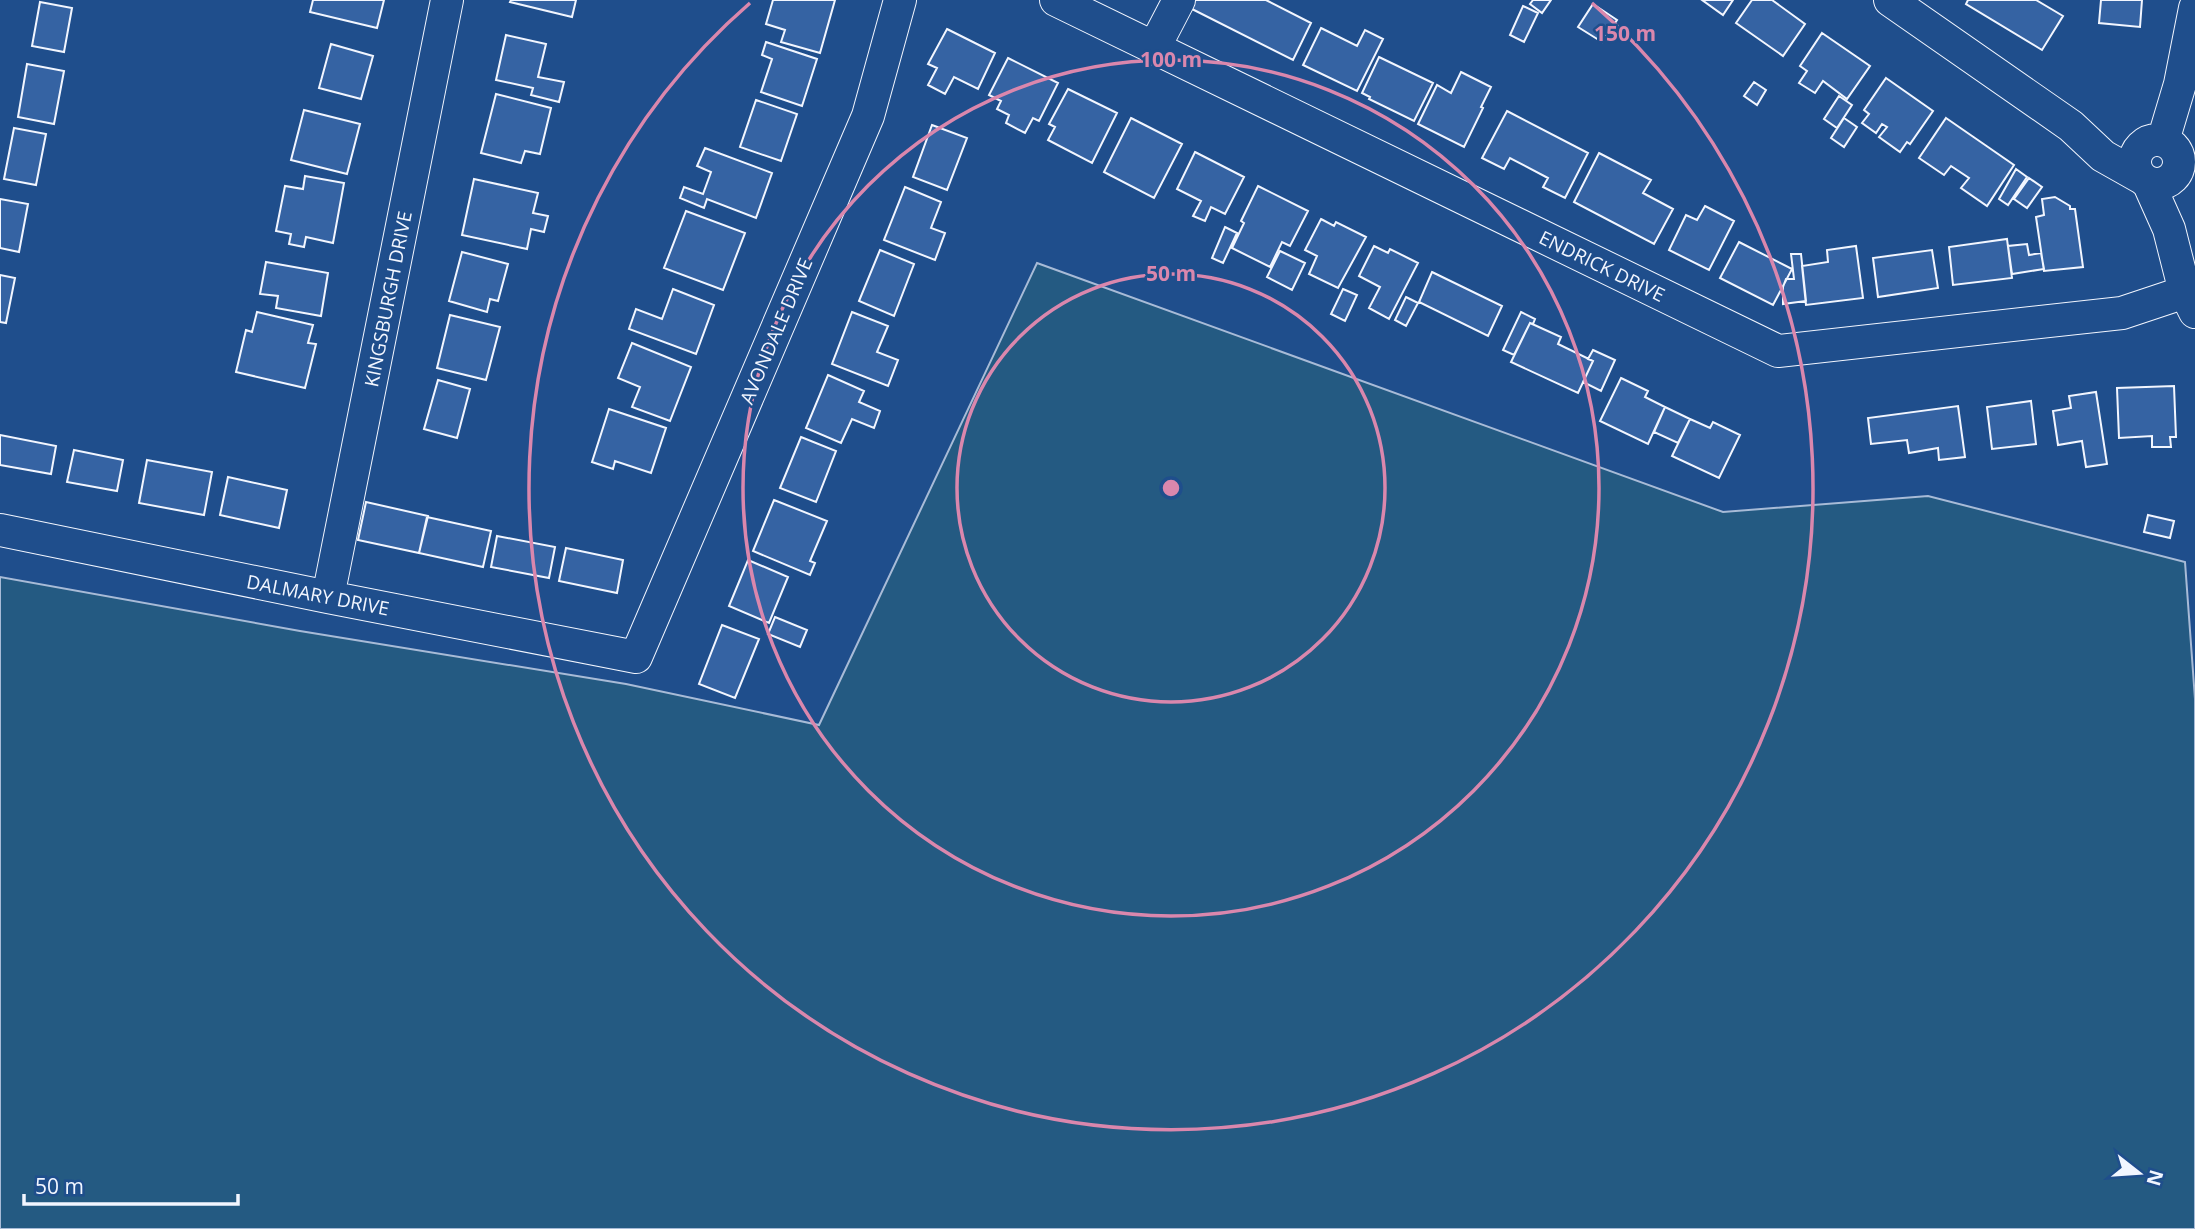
<svg xmlns="http://www.w3.org/2000/svg" width="2195" height="1229" font-family="'Open Sans',sans-serif">
	<style>
		.green { fill: #245a82; stroke: #a8bbd7; stroke-width: 2 }
		.building { fill: #3563a3; stroke: #f2f6ff; stroke-width: 2 }
		.lines { fill: none; stroke-linecap: round; stroke-linejoin: round }
		.minor-casing { stroke: #f2f6ff; stroke-width: 34 }
		.minor { stroke: #1f4e8c; stroke-width: 32 }
		.ring { fill: none; stroke: #da87ad; stroke-width: 3.5 }
		.labels { text-anchor: middle; stroke-width: 5; stroke-linejoin: round; paint-order: stroke }
		.street-label { font-size: 19px; fill: #f2f6ff; stroke: #1f4e8c }
		.centre { fill: #da87ad; stroke: #1f4e8c; stroke-width: 3.5 }
		.ring-label { font-size: 21px; text-anchor: middle; font-weight: bold; fill: #da87ad; stroke: #1f4e8c; stroke-width: 5; stroke-linejoin: round; paint-order: stroke }
	</style>
	<rect width="100%" height="100%" fill="#1f4e8c"/>
	<path class="green" d="M1037 263 1723 512 1928 496 2185 562 2195 699V1229H0V577L300 631 626 684 819 725Z"/>
	<path class="building" d="M313 0H384L377 28 310 12Z
		M511 0H576L572 17 510 2Z
		M773 0H835L820 53 781 42 785 30 766 24Z
		M1192 0H1266L1311 23 1293 60 1188 7Z
		M1533 0H1551L1542 13 1530 4Z
		M1702 0H1733L1723 15Z
		M1752 0H1772L1805 24 1783 56 1736 23Z
		M1968 0H2036L2063 16 2042 50 1966 4Z
		M2101 0H2142L2140 27 2099 23Z
		M40 2 72 8 64 52 32 46Z
		M1593 4 1617 20 1602 42 1578 27Z
		M1523 6 1538 13 1524 42 1510 35Z
		M1321 28 1357 46 1365 30 1383 39 1357 91 1303 65Z
		M947 29 995 53 978 89 954 77 945 94 928 85 937 68 928 64Z
		M1822 33 1870 66 1847 99 1823 81 1815 93 1799 83 1807 71 1800 66Z
		M506 35 546 44 538 77 564 82 559 102 531 95 533 88 496 80Z
		M766 42 817 59 802 106 761 92 772 59 762 55Z
		M331 44 373 56 361 99 319 88Z
		M1379 57 1433 83 1414 121 1369 99 1370 97 1362 93Z
		M1008 58 1058 83 1039 121 1033 118 1025 133 1006 123 1009 115 997 109 1001 101 989 95Z
		M27 64 64 71 54 124 18 117Z
		M1461 72 1491 87 1481 107 1483 108 1464 147 1418 124 1437 85 1451 93Z
		M1886 78 1933 111 1910 144 1907 142 1900 152 1879 137 1887 127 1882 124 1876 133 1862 123 1869 114 1864 110Z
		M1754 82 1766 90 1757 105 1744 96Z
		M1068 89 1117 113 1092 163 1048 140 1055 127 1049 124Z
		M496 94 551 108 540 154 525 151 521 163 481 153Z
		M1839 96 1852 105 1837 128 1824 119Z
		M756 100 797 114 781 161 740 147Z
		M304 110 360 124 347 174 291 160Z
		M1507 111 1588 153 1565 198 1543 187 1548 178 1510 158 1504 169 1482 158Z
		M1131 118 1182 144 1154 198 1104 172Z
		M1844 118 1857 127 1844 147 1831 138Z
		M1946 118 2014 165 1987 206 1961 188 1969 178 1951 166 1944 175 1919 158Z
		M932 125 967 138 947 190 913 177Z
		M14 128 46 134 36 185 4 179Z
		M705 148 772 173 756 218 707 199 704 208 680 198 684 187 703 194 711 172 697 166Z
		M1195 152 1244 177 1225 214 1211 207 1205 221 1193 216 1201 201 1177 189Z
		M1599 153 1651 180 1643 193 1673 209 1654 244 1574 202Z
		M2016 169 2027 177 2008 205 1999 199Z
		M305 176 344 183 333 243 306 237 304 247 289 244 291 234 276 231 285 186 303 189Z
		M2029 178 2042 187 2027 208 2014 199Z
		M474 179 538 193 533 213 548 216 544 232 531 229 527 249 462 235Z
		M1258 186 1308 211 1290 246 1282 242 1270 267 1232 248 1244 223 1241 221Z
		M905 187 941 202 931 228 945 233 935 260 884 240Z
		M2055 197 2070 206V209H2075L2083 267 2044 271 2036 217 2044 215 2042 199Z
		M0 199 28 204 19 252 0 248Z
		M1705 206 1734 221 1709 270 1669 250 1686 215 1697 220Z
		M686 211 745 233 723 290 664 268Z
		M1321 219 1334 226 1336 222 1366 237 1338 288 1309 274 1317 256 1305 250Z
		M1225 227 1237 233 1223 263 1212 258Z
		M2007 239 2012 278 1953 285 1949 247Z
		M1739 242 1792 269 1773 305 1720 278Z
		M2027 244 2029 255 2041 253 2044 269 2012 274 2008 246Z
		M1374 246 1388 253 1390 249 1418 263 1389 319 1369 308 1380 287 1359 276Z
		M1856 246 1863 298 1806 305 1802 266 1828 262 1827 250Z
		M880 250 914 264 894 316 859 301Z
		M1932 250 1938 288 1878 297 1873 258Z
		M1280 251 1305 263 1292 290 1267 277Z
		M462 252 508 264 498 301 490 299 487 312 449 301Z
		M1791 254H1801L1806 301 1783 304V287L1786 279H1794Z
		M266 262 328 273 321 316 276 308 278 296 260 294Z
		M1432 272 1502 306 1488 336 1419 302Z
		M0 275 15 278 6 323 0 322Z
		M673 289 714 305 696 354 629 329 636 309 662 319Z
		M1343 289 1357 295 1345 321 1331 314Z
		M1406 297 1418 303 1406 326 1395 320Z
		M257 312 313 325 308 343 316 344 305 388 236 372 246 330 252 332Z
		M852 312 888 326 877 352 898 360 888 386 832 364Z
		M1521 312 1535 319 1533 324 1530 323 1514 355 1503 350Z
		M450 315 500 327 486 380 437 368Z
		M1530 323 1561 337 1558 344 1593 361 1578 393 1511 362Z
		M632 343 691 367 670 421 632 407 640 387 618 378Z
		M1593 350 1615 360 1601 391 1583 382 1593 361 1588 359Z
		M828 375 864 391 859 402 880 411 874 428 852 419 841 443 806 428Z
		M1621 378 1648 391 1645 397 1665 407 1648 444 1600 421Z
		M438 380 470 389 457 438 424 429Z
		M2174 386 2176 437H2170L2171 447H2152V436L2119 438 2117 388Z
		M2096 392 2107 464 2086 467 2082 441 2058 445 2053 411 2071 408 2069 396Z
		M2031 401 2036 444 1992 449 1987 407Z
		M1958 406 1965 457 1939 460 1938 448 1909 453 1907 440 1871 444 1868 418Z
		M1665 407 1690 419 1678 443 1654 432Z
		M609 409 666 428 651 473 615 461 613 469 592 462Z
		M1690 419 1710 428 1713 422 1740 435 1719 478 1672 456Z
		M0 435 56 446 51 474 0 465Z
		M801 437 836 451 816 502 780 488Z
		M74 450 123 460 117 491 67 482Z
		M147 460 212 472 204 515 139 503Z
		M228 477 287 490 279 528 220 515Z
		M774 500 827 521 810 561 815 563 810 575 753 551Z
		M366 502 428 516 419 553 358 540Z
		M2148 515 2174 521 2170 538 2144 532Z
		M427 517 491 531 483 567 419 553Z
		M497 536 555 547 549 578 491 567Z
		M566 548 623 560 617 593 559 581Z
		M748 560 788 577 769 623 729 606Z
		M775 617 807 630 800 647 768 634Z
		M722 625 759 639 735 698 699 684Z"/>
	<g class="lines">
		<g class="minor-casing">
			<path id="minor" d="M1056 0 1778 351 2122 313 2185 292
				M1890 0 2071 126 2103 156 2142 178
				M1154 48 1179 0
				M2135 162a22 22 0 1 1 44 0a22 22 0 1 1-44 0Z
				M2163 141 2180 84 2195 8
				M2148 182 2169 229 2185 292 2195 312
				M0 530 328 597 636 657 868 116 900 0
				M328 597 447 0"/>
		</g>
		<use href="#minor" class="minor"/>
	</g>
	<g class="ring">
		<circle cx="1171" cy="488" r="214"/>
		<circle cx="1171" cy="488" r="428"/>
		<path d="M1592 3A642 642 0 1 1 750 3"/>
	</g>
	<g class="labels">
		<g class="street-label">
			<text transform="translate(1602 266) rotate(26)" y="7">ENDRICK DRIVE</text>
			<text transform="translate(388 299) rotate(-79)" y="7">KINGSBURGH DRIVE</text>
			<text transform="translate(776 331) rotate(-67)" y="7">AVONDALE DRIVE</text>
			<text transform="translate(318 595) rotate(11)" y="7">DALMARY DRIVE</text>
		</g>
	</g>
	<circle cx="1171" cy="488" r="10" class="centre"/>
	<g class="ring-label">
		<text x="1625" y="41">150 m</text>
		<text x="1171" y="67">100 m</text>
		<text x="1171" y="281">50 m</text>
	</g>
	<g transform="translate(2139 1173) rotate(107)" stroke="#1f4e8c" stroke-width="5" paint-order="stroke">
	<path d="M0-5L12 26L0 18L-12 26Z" fill="#f2f6ff"/>
	<text y="-10" font-size="19" font-weight="bold" text-anchor="middle" fill="#f2f6ff">N</text>
	</g>
	<path d="M24 1194v10h214v-10" fill="none" stroke="#f2f6ff" stroke-width="3.5"/>
	<text x="35" y="1194" font-size="21" fill="#f2f6ff" stroke="#1f4e8c" stroke-width="5" paint-order="stroke">50 m</text>
</svg>
